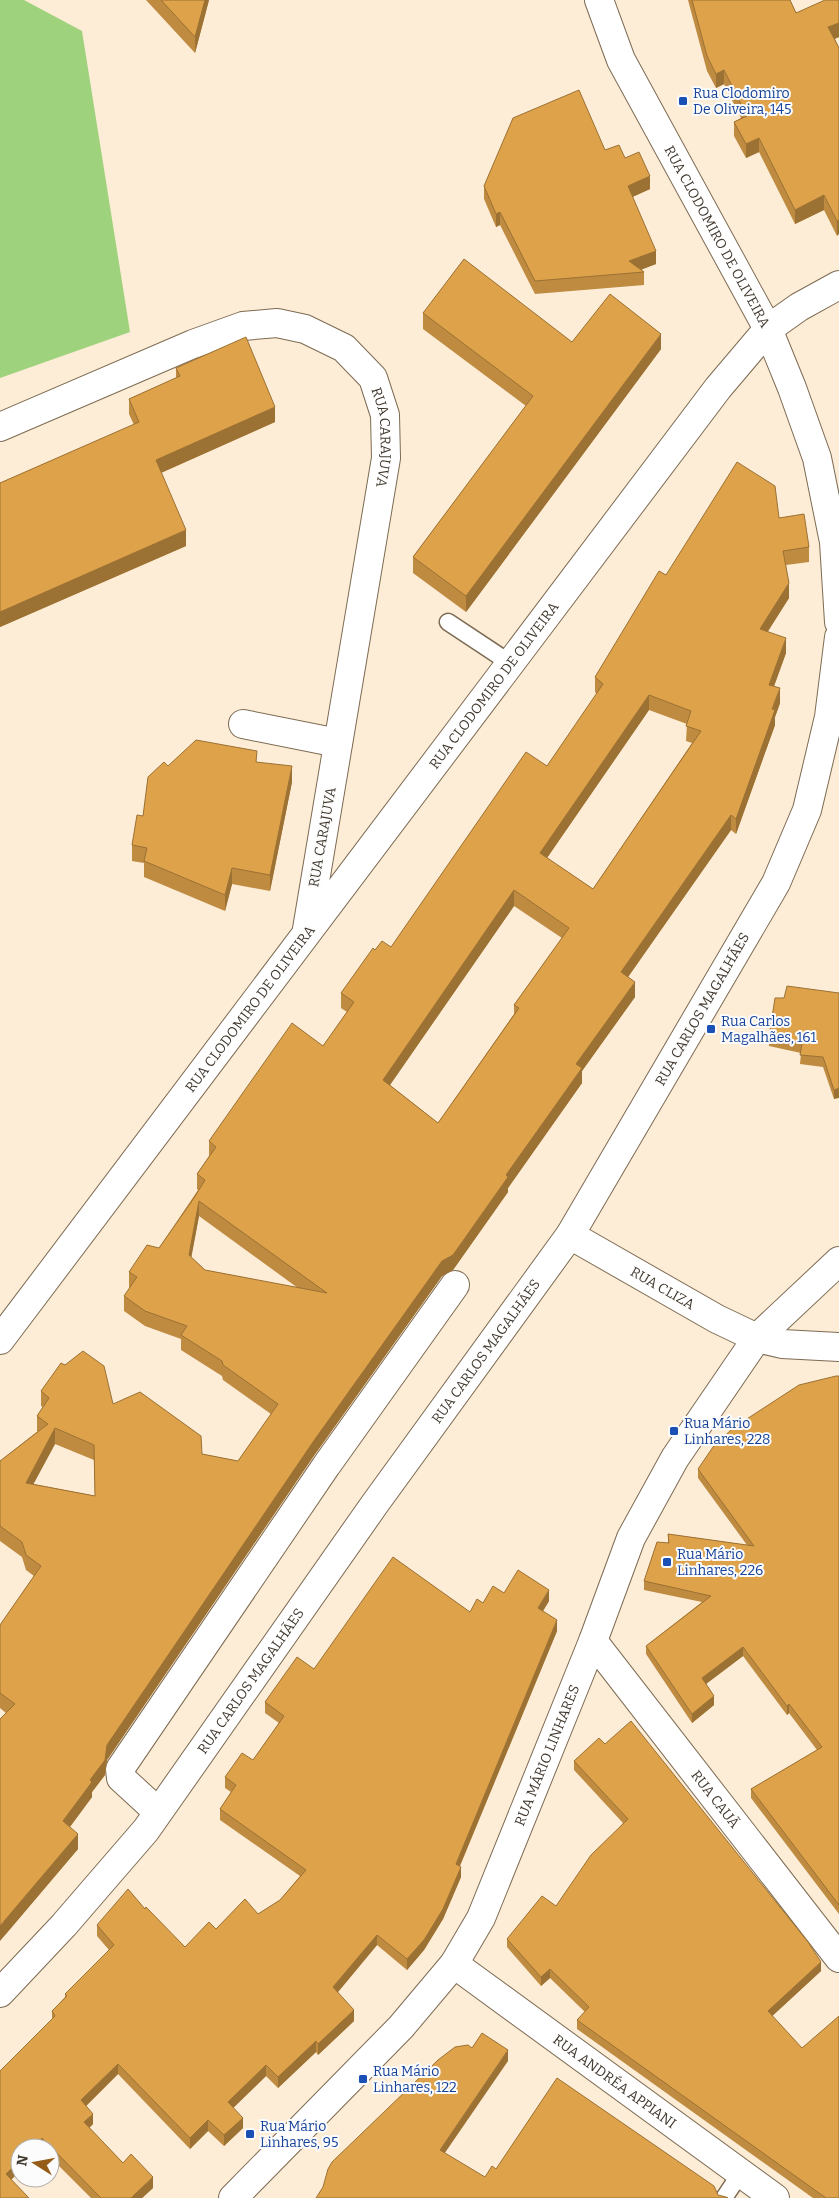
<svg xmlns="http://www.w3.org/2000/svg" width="839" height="2198" font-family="Bitter,serif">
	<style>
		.forest { fill: #9ed27c }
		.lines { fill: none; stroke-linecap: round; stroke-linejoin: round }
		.service-casing { stroke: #7d6b53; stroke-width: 19 }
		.minor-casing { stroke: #7d6b53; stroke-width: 30 }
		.tertiary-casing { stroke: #7d6b53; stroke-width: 30 }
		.service { stroke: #fff; stroke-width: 16 }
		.minor { stroke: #fff; stroke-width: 28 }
		.tertiary { stroke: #fff; stroke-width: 28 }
		.wall { fill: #bf8b40; fill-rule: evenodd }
		.shaded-wall { fill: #9b7134 }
		.building { fill: #dea24a; stroke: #9b7134; fill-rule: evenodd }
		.transit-dot { fill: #1a4fb4; stroke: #fcfcfc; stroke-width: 2 }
		.labels { text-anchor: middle; stroke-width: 4; stroke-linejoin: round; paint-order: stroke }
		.transit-label { font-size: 14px; fill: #164399; stroke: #fcfcfc; text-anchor: start }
		.street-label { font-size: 14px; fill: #42392f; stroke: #fcfcfc }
	</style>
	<rect width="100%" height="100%" fill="#fdecd6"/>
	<path class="forest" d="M0 0H24L82 31 130 332 0 378Z"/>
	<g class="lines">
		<g class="service-casing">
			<path id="service" d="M448 622 510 663
				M724 2198 740 2174"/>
		</g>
		<g class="minor-casing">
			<g id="minor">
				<path id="s1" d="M0 427 193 344 243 326 277 323 305 329 344 348 373 378 385 415 386 458 307 929"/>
				<path d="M243 724 338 743"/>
				<path id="s2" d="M0 1340 718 388 768 329 799 307 839 285"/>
				<path id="s3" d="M593 1641 839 1958"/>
				<path d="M158 1812 121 1778 120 1769 326 1466 455 1285"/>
				<path id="s4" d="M454 1964 775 2198"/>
				<path id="s5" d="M0 1993 64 1925 146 1830 374 1505 570 1235"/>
				<path id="s6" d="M233 2198 401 2027 454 1964 481 1918 593 1641 631 1538 675 1458 757 1338 839 1261"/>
			</g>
		</g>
		<g class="tertiary-casing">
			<g id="tertiary">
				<path id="s7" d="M599 0 621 60 768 329 792 388 817 458 834 542 839 622"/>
				<path id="s8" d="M839 637 829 717 807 810 776 883 570 1235 717 1319 757 1338 782 1344 839 1347"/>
			</g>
		</g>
		<use href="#service" class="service"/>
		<use href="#minor" class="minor"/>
		<use href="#tertiary" class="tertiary"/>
	</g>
	<path class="wall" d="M146 0H209L195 53Z
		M688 0H790L796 13 839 0V37L835 39 839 48 837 236 824 210 795 224 759 152 746 158 734 136V122L741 118 724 84 716 88 707 71Z
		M605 150 625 158 650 189 632 197 656 264 641 269 644 272V285L535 294 500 225 496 227 484 199V186Z
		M423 313 572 342 661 349 466 612 413 573V557L526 406 423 329Z
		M176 368 275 422 161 473 186 546 0 627V483L134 425 129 414V399L176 378Z
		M779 518 809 547V562L786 565 789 598 768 631 786 653 774 686 780 703 775 717V725L736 834 731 830 628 977 635 997 582 1071V1083L508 1188V1192L453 1270 442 1276 313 1457 107 1760 105 1775 92 1792V1797L70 1827 78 1849 5 1935 6 1713 0 1708V1625L34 1576 26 1570 22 1557 0 1541V1461L38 1431H37V1416L43 1407 41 1406V1391L113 1404 202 1454 238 1461 271 1414 223 1380 222 1376 181 1350V1339L145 1326 124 1311V1296L130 1288 129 1287V1272L159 1248 198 1190 197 1189V1174L209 1156V1141L323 1046 347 1012 341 1008V993L375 950 391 947 547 766 597 694 595 692V677L666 575ZM649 710 687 724 686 741 692 743 593 889 547 858ZM514 906 562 938 514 1005V1014L438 1123 390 1085ZM199 1216 298 1288 205 1270 191 1257ZM55 1444 94 1460 95 1496 33 1484Z
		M257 762 292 782 270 891 232 884 225 911 144 877V863L132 861V845L168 766Z
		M839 993 834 1099 823 1067 800 1064 801 1053 769 1046V1037L784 998Z
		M839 1376V1914L751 1798V1789L817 1750 789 1713 787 1715 743 1656 706 1684 714 1705 692 1723 646 1654V1646L702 1602 644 1590V1581L668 1543V1534L747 1545 698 1478V1469Z
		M504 1593 549 1601 543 1611 557 1631 460 1866 461 1877 443 1919 424 1950 407 1970 377 1945 338 1992 354 2021 318 2055 316 2052 278 2088 266 2076 233 2108 243 2128 224 2146 208 2131 190 2149 118 2074 86 2106 93 2124 89 2128 123 2163 153 2188 142 2198H91L50 2157V2148H20V2171L11 2179 0 2198 52 2020V2011L65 1997V1994L109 1950 97 1936V1925L145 1909 185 1947 216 1929 258 1914 280 1900 300 1876 220 1820V1809L231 1792 225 1788V1777L253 1760 279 1723 265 1713V1702L314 1669 470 1612 483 1603Z
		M574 1761 821 1971 772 2016 839 2198H813L577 2029V2020L585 2012 550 1978 541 1986 507 1947V1939L556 1906 623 1823 574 1770Z"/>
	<path class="shaded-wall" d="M205 0H209L195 53V37Z
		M839 23V37L828 41V27Z
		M724 70V84L716 88V74Z
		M759 138V152L746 158V144Z
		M650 176V189L628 199V186Z
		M824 195V210L795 224V210Z
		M500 212V225L496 227V214Z
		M839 220V234L837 236V221Z
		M656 251V264L633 273 629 261Z
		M661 334V349L466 612V596Z
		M275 407V422L156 475V460Z
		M186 530V546L0 627V612Z
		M789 583V598L760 644V629Z
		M786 638V653L769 700V685Z
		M780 688V703L775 717V725L736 834V819Z
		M649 695V710L540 868V853Z
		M292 766V782L270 891V875Z
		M731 815V830L621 987V972Z
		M232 868V884L225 911V895Z
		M514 890V906L383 1095V1080Z
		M635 982V997L582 1071V1083L508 1188V1192L453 1270 442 1276 313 1457 107 1760 105 1775 92 1792V1797L63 1836V1821L107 1745 313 1442 442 1261 506 1175 576 1064Z
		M839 1088V1098L834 1099V1090Z
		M199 1201V1216L189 1270V1255Z
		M55 1428V1444L26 1498V1483Z
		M549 1590V1601L538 1619V1608Z
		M557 1620V1631L456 1875V1864Z
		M743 1647V1656L702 1687V1678Z
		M714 1696V1705L692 1723V1714Z
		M789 1704V1713L787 1715V1706Z
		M78 1834V1849L0 1941V1926Z
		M461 1867V1877L443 1919 424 1950 407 1970V1959Z
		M377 1935V1945L333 1998V1987Z
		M821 1962V1971L768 2020V2011Z
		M550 1969V1978L541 1986V1977Z
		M354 2010V2021L318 2055V2044Z
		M316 2041V2052L278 2088V2077Z
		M508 2050V2061L440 2160V2150Z
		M118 2064V2074L81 2111V2100Z
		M266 2065V2076L228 2113V2102Z
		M93 2114V2124L84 2133V2122Z
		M243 2118V2128L224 2146V2135Z
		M208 2120V2131L190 2149V2138Z
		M42 2138V2148H32Z
		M20 2160V2171L6 2185V2174Z
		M153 2177V2188L142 2198H131Z"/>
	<path class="building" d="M161 0H205L195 37Z
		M692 0H790L796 13 825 0H839V23L828 27 839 48V220L837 221 824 195 795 210 759 138 746 144 734 122 747 116 724 70 716 74 707 56Z
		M579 90 605 150 619 145 625 158 639 152 650 176 628 186 656 251 629 261 644 272 535 281 500 212 496 214 484 186 513 118Z
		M464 259 572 342 610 294 661 334 466 596 413 557 533 396 423 313Z
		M246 337 275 407 156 460 186 530 0 612V483L139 422 129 399 180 376 176 368Z
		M737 462 775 486 779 518 804 514 809 547 783 551 789 583 760 629 786 638 769 685 780 688 772 709 775 710 736 819 731 815 621 972 635 982 576 1064 582 1068 506 1175 508 1177 453 1255 442 1261 313 1442 107 1745 105 1760 90 1780 92 1782 63 1821 78 1834 0 1926V1719L15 1704 0 1693V1625L41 1566 26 1555 22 1542 0 1526V1461L48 1424 37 1416 49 1398 41 1391 61 1363 65 1365 83 1351 104 1366 113 1404 140 1392 201 1436 202 1454 238 1461 278 1404 223 1365 222 1361 181 1335 187 1326 145 1311 124 1296 137 1277 129 1272 147 1245 159 1248 194 1198 205 1180 197 1174 216 1147 209 1141 292 1023 323 1046 354 1002 341 993 373 948 375 950 382 941 391 947 526 752 547 766 603 684 595 677 659 571 666 575ZM649 695 691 711 686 726 701 731 593 889 540 853ZM514 890 569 928 514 1005 519 1008 438 1123 383 1080ZM199 1201 327 1293 205 1270 189 1255ZM55 1428 94 1445 95 1496 26 1483Z
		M196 740 257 751 256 762 292 766 270 875 232 868 225 895 144 861 147 848 132 845 137 815 143 816 148 777 164 762 168 766Z
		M787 986 839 993V1088L834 1090 823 1057 800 1055 802 1044 769 1037 775 998H784Z
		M836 1376H839V1905L751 1789 822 1747 789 1704 787 1706 743 1647 702 1678 714 1696 692 1714 646 1646 711 1596 644 1581 657 1542 669 1543 668 1534 754 1546 698 1469 713 1447 733 1428 799 1385Z
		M393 1557 470 1612 477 1599 483 1603 493 1586 504 1593 518 1570 549 1590 538 1608 557 1620 456 1864 461 1867 443 1909 424 1940 407 1959 377 1935 333 1987 354 2010 318 2044 316 2041 278 2077 266 2065 228 2102 243 2118 224 2135 208 2120 190 2138 118 2064 81 2100 93 2114 84 2122 123 2163 131 2154 153 2177 131 2198H101L42 2138 32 2148H20V2160L6 2174 29 2198H0V2071L55 2016 52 2011 67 1996 65 1994 114 1945 97 1925 128 1889 145 1909 146 1907 185 1947 209 1922 216 1929 245 1899 258 1914 280 1900 306 1870 220 1809 236 1785 225 1777 242 1753 253 1760 284 1716 265 1702 297 1657 314 1669Z
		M631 1721 808 1942 821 1962 768 2011 802 2048 839 2016V2198H826L577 2020 589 2007 550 1969 541 1977 507 1939 542 1896 556 1906 591 1855 628 1819 574 1761 599 1738 605 1744Z
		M482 2033 508 2050 440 2150 485 2177 492 2166 496 2169 557 2078 714 2186 718 2195 726 2197 728 2198H316L323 2187 328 2169 332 2162 438 2060 455 2047 468 2045 472 2048Z"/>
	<g class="transit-dot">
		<rect x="678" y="96" width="10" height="10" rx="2.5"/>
		<rect x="706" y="1024" width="10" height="10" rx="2.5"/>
		<rect x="669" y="1426" width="10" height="10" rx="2.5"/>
		<rect x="662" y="1557" width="10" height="10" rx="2.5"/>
		<rect x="358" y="2074" width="10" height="10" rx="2.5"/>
		<rect x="245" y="2129" width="10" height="10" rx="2.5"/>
	</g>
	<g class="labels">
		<g class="transit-label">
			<text x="693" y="98">Rua Clodomiro<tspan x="693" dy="16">De Oliveira, 145</tspan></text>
			<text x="721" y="1026">Rua Carlos<tspan x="721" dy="16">Magalhães, 161</tspan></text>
			<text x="684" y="1428">Rua Mário<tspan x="684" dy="16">Linhares, 228</tspan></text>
			<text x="677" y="1559">Rua Mário<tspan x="677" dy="16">Linhares, 226</tspan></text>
			<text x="373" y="2076">Rua Mário<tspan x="373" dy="16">Linhares, 122</tspan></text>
			<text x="260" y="2131">Rua Mário<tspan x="260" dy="16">Linhares, 95</tspan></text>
		</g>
		<g class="street-label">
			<text dy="5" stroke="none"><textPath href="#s7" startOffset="265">RUA CLODOMIRO DE OLIVEIRA</textPath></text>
			<text dy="5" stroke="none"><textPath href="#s1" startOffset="472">RUA CARAJUVA</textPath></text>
			<text dy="5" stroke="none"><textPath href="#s2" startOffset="820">RUA CLODOMIRO DE OLIVEIRA</textPath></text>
			<text transform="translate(322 837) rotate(-80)" y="5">RUA CARAJUVA</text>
			<text dy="5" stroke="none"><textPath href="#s2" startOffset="415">RUA CLODOMIRO DE OLIVEIRA</textPath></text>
			<text transform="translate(702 1009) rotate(-60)" y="5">RUA CARLOS MAGALHÃES</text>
			<text dy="5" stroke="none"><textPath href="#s8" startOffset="770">RUA CLIZA</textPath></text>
			<text dy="5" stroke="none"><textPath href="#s5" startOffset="806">RUA CARLOS MAGALHÃES</textPath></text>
			<text dy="5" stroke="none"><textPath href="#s5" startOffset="401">RUA CARLOS MAGALHÃES</textPath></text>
			<text dy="5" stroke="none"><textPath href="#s6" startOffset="551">RUA MÁRIO LINHARES</textPath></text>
			<text dy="5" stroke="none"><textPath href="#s3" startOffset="200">RUA CAUÃ</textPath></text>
			<text dy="5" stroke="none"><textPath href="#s4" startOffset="199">RUA ANDRÉA APPIANI</textPath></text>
		</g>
	</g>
	<g transform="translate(35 2163) rotate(281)"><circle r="24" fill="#fcfcfc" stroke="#b2aeaa"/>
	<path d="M0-4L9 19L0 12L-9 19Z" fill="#955d18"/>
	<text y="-8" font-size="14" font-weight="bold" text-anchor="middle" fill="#42392f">N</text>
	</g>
</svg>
